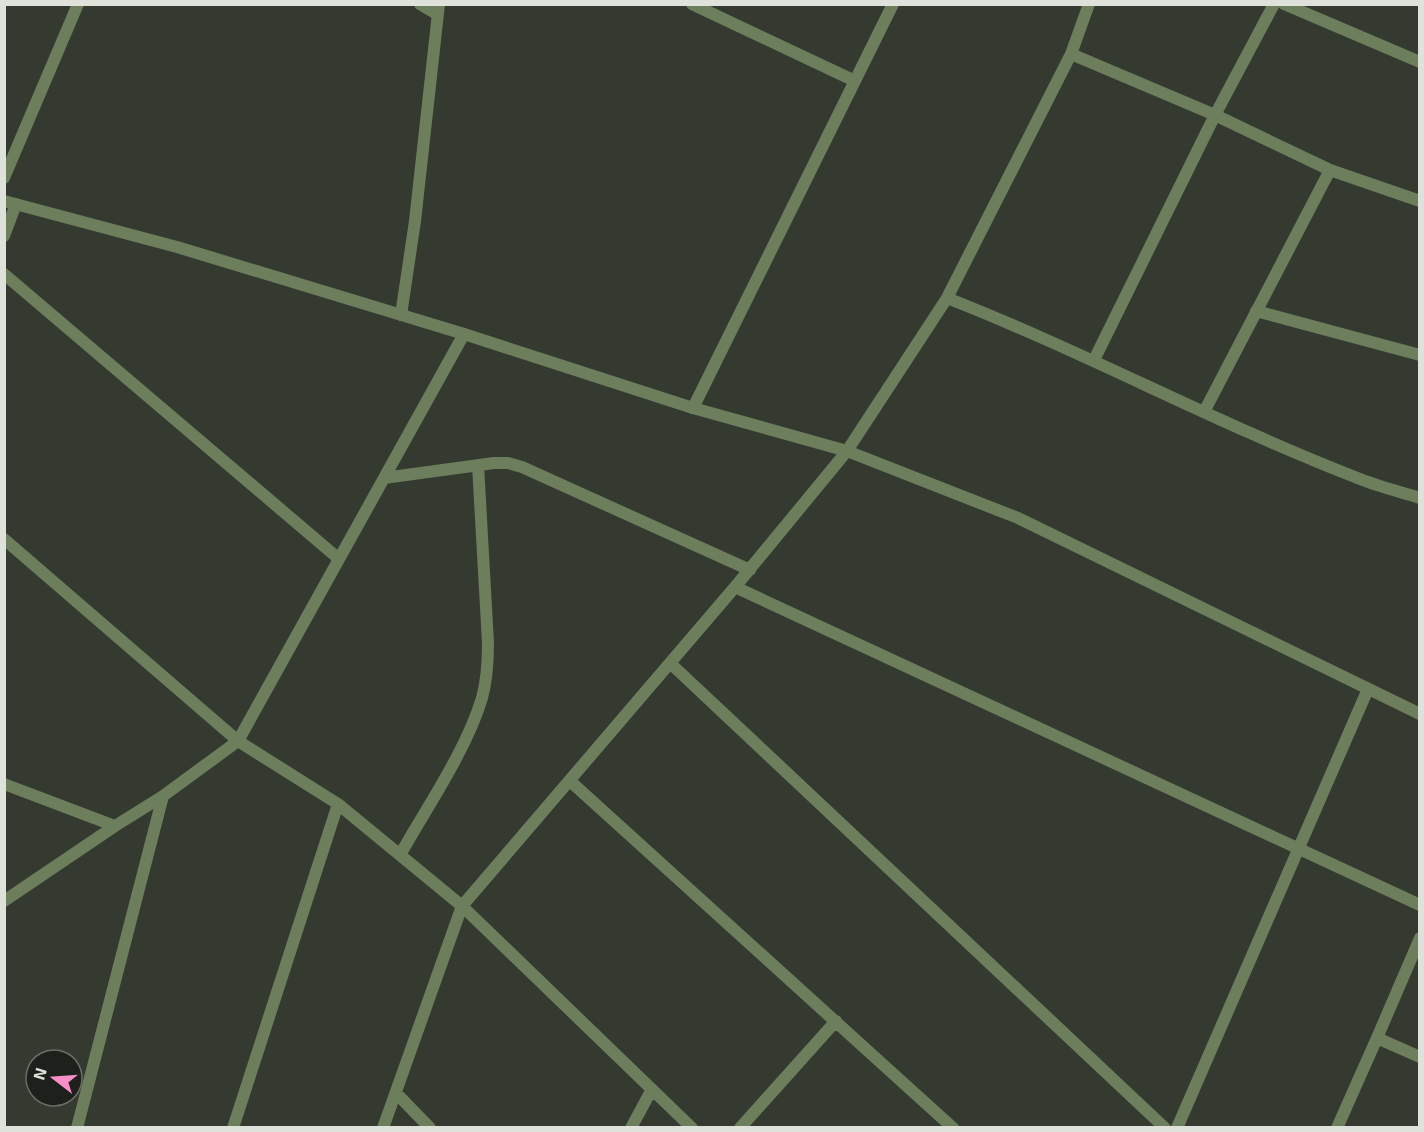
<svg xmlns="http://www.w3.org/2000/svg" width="1424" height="1132" font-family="'Exo 2',sans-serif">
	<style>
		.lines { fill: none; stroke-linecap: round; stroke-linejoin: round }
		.minor { stroke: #6d7e5d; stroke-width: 12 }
		.tertiary { stroke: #6d7e5d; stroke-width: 12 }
	</style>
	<rect width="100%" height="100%" fill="#343a2f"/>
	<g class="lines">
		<path class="minor" d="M420 4 437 14
			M692 4 855 81
			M1284 4 1420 62
			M1071 54 1215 115 1330 170 1420 201
			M4 178 78 4
			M4 236 16 204
			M4 274 339 559
			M947 298C1085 352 1216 423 1355 477 1376 486 1398 491 1420 498
			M1256 311 1420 355
			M401 315 415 221 439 4
			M464 334 238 741 338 804 462 906 692 1128
			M1094 360 1215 115 1274 4
			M693 408 893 4
			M1204 412 1330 170
			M384 478 494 463H508L522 467 750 570
			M4 539 238 741 163 796 115 826 4 784
			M735 587 1420 905
			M670 663 1165 1128
			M570 781 953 1128
			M400 855C427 807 466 751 482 698 487 680 488 662 488 643L478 465
			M4 901 115 826
			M1420 938 1377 1038 1420 1057
			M396 1093 430 1128
			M77 1128 163 796
			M233 1128 338 804
			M383 1128 462 906 735 587 847 451 947 298 1071 54 1089 4
			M631 1128 652 1089
			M740 1128 836 1021
			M1177 1128 1368 689
			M1337 1128 1377 1038"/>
		<path class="tertiary" d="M4 201 177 247 464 334 693 408 847 451 1018 518 1420 714"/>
	</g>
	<rect width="1424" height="1132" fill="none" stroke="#dee2db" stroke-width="12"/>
	<g transform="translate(54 1078) rotate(287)"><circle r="28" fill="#1d201b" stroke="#6a6e68" stroke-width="1.5"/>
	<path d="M0-4.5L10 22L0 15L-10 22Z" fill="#f98fc9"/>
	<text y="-9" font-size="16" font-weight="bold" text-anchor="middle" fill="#dee2db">N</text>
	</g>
</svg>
